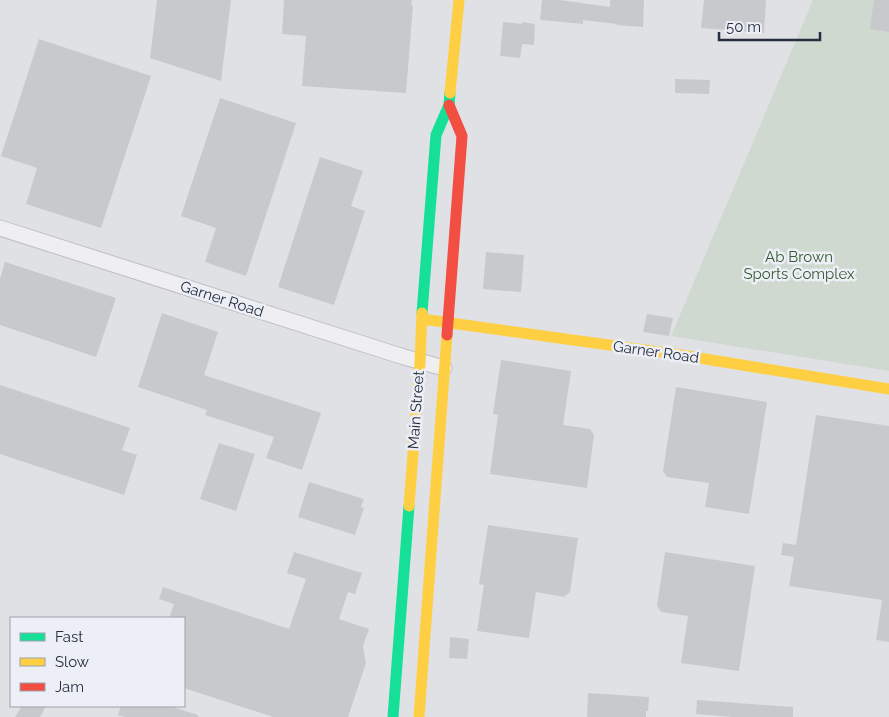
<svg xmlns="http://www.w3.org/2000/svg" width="889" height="717" font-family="Raleway,sans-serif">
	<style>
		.green { fill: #cfd9cf }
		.building { fill: #c8c9cd }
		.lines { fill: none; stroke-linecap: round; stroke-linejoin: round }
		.street-casing { stroke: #bebfc3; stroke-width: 17 }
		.street { stroke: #efeff2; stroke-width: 15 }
		.fast { stroke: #16e098; stroke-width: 11 }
		.slow { stroke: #ffcf43; stroke-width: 11 }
		.jam { stroke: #f24e42; stroke-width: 11 }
		.labels { text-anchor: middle; stroke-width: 5; stroke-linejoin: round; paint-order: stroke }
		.park-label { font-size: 15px; fill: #375b32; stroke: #eceff5 }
		.street-label { font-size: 15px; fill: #262d3f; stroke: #eceff5 }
	</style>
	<rect width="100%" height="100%" fill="#e0e1e5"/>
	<path class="green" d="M813 0H889V371L671 336Z"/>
	<path class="building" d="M157 0H231L221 81 150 58Z
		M284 0H412L411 5H413L406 93 302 86 306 36 282 34Z
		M542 0H560L610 7V0H644L643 27 616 25 617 24 583 20V24L540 20Z
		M704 0H766L764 33 701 28Z
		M874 0H889V32L870 29Z
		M503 22 522 24V22L535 24 534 45 522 44 520 58 500 56Z
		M39 39 151 76 101 228 26 204 37 168 1 156Z
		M675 79 710 80 709 94 675 93Z
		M220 98 296 123 246 276 205 262 216 228 181 216Z
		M320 157 363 171 351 206 365 211 334 305 278 287Z
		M486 252 524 255 521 292 483 289Z
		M5 262 116 298 96 357 0 325V279Z
		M162 313 218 332 204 375 321 413 302 470 266 458 274 437 205 415 207 410 138 387Z
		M647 314 673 318 669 336 643 332Z
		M501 360 571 371 563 425 590 429 594 435 587 488 490 474 498 415 493 414Z
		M0 385 130 428 122 450 137 455 124 495 0 454Z
		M676 387 767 402 749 514 705 507 709 483 667 477 663 471Z
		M816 415 889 426V642L876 640 882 600 789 586 794 557 781 555 783 543 796 545Z
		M219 443 255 454 236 511 200 499Z
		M309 482 364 499 361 507 364 508 355 535 298 517Z
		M488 525 578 538 570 592 564 597 536 592 529 638 477 631 484 585 479 584Z
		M294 552 362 573 355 594 348 592 339 619 369 629 363 646 366 663 348 717H273L184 688V618H169L174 604 159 599 163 587 289 629 306 579 287 573Z
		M665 552 755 566 739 671 681 663 688 616 661 612 657 606Z
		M450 637 469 639 467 659 449 658Z
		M588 693 649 697 648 711H646V717H587Z
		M697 700 793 707V717H733L696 714Z
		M22 706H46L40 717H15Z
		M121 706H170L198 715V717H125L118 715Z"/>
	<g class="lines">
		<g class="street-casing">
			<path id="street" d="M0 228 404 357 444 368"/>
		</g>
		<use href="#street" class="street"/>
		<path class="fast" d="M422 313 436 135 449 105 450 93
			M393 717 409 506"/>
		<path class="slow" d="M450 93 459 0
			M422 319 681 355 889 389
			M409 506 420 362 422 313
			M419 717 447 335"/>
		<path class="jam" d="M447 335 462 136 449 105"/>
	</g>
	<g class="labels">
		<g class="park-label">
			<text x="799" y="262">Ab Brown<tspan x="799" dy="17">Sports Complex</tspan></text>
		</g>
		<g class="street-label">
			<text transform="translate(222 299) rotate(18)" y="5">Garner Road</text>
			<text transform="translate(656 352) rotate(8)" y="5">Garner Road</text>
			<text transform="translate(416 410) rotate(-86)" y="5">Main Street</text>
		</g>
	</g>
	<rect x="10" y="617" width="175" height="90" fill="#eceff5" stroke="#9da1ac"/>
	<rect x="20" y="633" width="25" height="8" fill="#16e098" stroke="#9da1ac"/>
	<text x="55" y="642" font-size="15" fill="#262d3f">Fast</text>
	<rect x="20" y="658" width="25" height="8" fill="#ffcf43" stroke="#9da1ac"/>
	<text x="55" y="667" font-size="15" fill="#262d3f">Slow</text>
	<rect x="20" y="683" width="25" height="8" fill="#f24e42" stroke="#9da1ac"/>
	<text x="55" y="692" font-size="15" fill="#262d3f">Jam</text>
	<path d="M719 32v8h101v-8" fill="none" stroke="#262d3f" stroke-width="2.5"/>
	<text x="726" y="32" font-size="15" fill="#262d3f" stroke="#eceff5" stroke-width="4" paint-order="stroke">50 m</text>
</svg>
